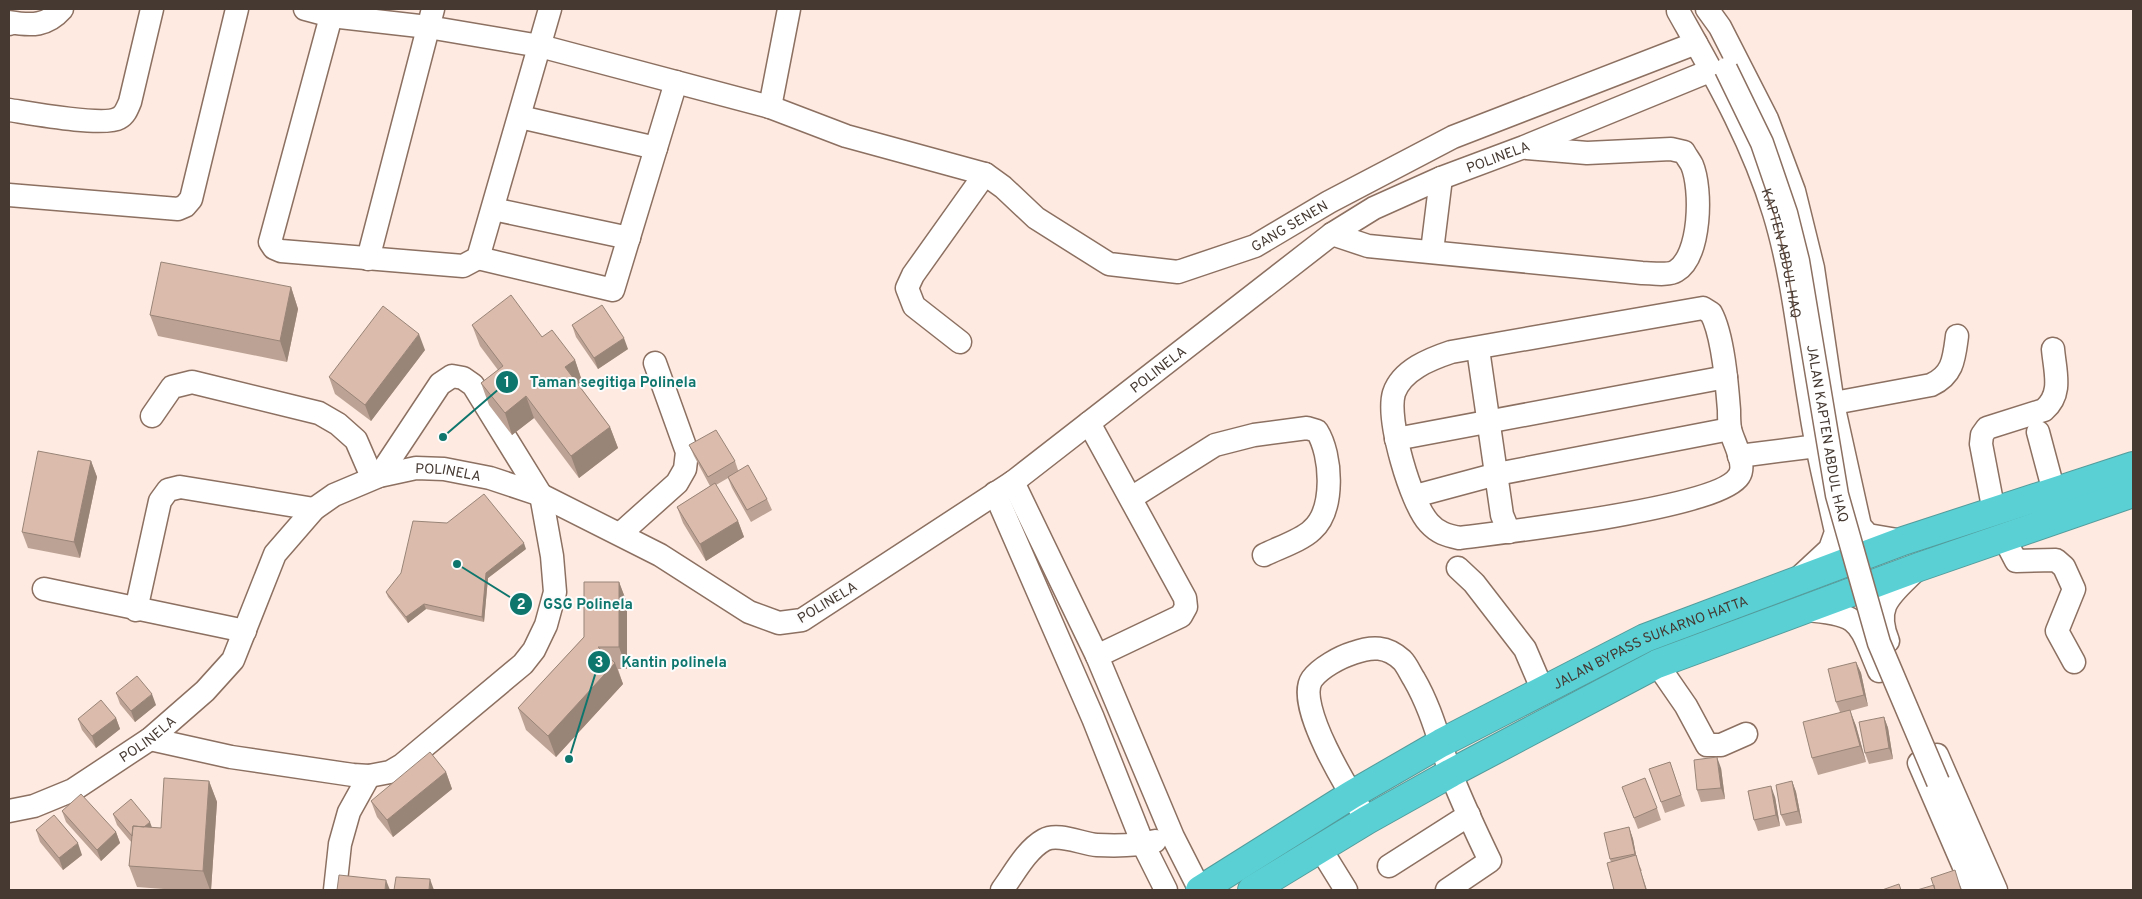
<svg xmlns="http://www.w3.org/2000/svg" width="2142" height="899" font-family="Overpass,sans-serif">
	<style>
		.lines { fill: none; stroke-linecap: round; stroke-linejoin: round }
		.minor-casing { stroke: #8c7061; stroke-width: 25 }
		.highway-casing { stroke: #539b9b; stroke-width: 30 }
		.minor { stroke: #fff; stroke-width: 22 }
		.highway { stroke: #5ad0d4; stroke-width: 28 }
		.minor-bridge-casing { stroke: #8c7061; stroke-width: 25; stroke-linecap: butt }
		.minor-bridge { stroke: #fff; stroke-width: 22 }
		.wall { fill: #bca294 }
		.shaded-wall { fill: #998478 }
		.building { fill: #dbbcac; stroke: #998478 }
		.labels { text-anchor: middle; stroke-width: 4; stroke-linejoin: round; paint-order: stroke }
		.street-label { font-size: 14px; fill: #453932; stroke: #fcfcfc }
		.leader { fill: none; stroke: #0f766e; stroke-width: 2 }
		.callout-dot { fill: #0f766e; stroke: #fcfcfc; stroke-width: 2 }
		.mark-label { font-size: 15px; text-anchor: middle; font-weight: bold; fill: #fff }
		.callout-label { font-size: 15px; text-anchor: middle; font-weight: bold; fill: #0f766e; stroke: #fcfcfc; stroke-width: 4; stroke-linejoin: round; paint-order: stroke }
	</style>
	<rect width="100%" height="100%" fill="#feeae0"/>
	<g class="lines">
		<g class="minor-casing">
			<g id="minor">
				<path id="s1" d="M305 9 331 16 428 27 540 46 770 107 846 136 985 174 1003 187 1036 218 1109 264 1178 272 1255 246 1329 202 1453 137 1696 43"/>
				<path d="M333 9 270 242 274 248 281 251 463 266 478 258 550 9"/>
				<path d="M1707 9 1720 27 1767 119 1794 191 1813 268 1833 404 1860 526 1868 535 1903 541"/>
				<path id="s2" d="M1678 11C1715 77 1752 140 1774 213 1793 275 1799 342 1810 406 1816 449 1827 490 1836 532L1830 549 1802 575"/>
				<path d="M9 24V22C32 26 47 26 62 9"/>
				<path d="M770 107 789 9"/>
				<path d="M9 110C29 113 104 127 119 118 125 115 127 109 130 102L152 9"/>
				<path d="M520 117 656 148"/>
				<path d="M9 195 178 209 185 206 191 199 237 9"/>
				<path d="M493 209 629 238"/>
				<path d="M1332 234 1368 246 1642 273C1651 273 1668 276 1676 271 1701 256 1702 189 1692 165 1690 161 1686 156 1684 152L1671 149 1587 153 1527 148"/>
				<path d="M1432 251 1441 178"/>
				<path d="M478 258 613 290 676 82"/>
				<path d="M368 259 433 9"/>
				<path d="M1703 308 1711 313C1723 335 1727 384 1729 410 1729 416 1729 423 1730 429 1733 442 1747 464 1739 476 1719 508 1504 532 1459 538 1446 535 1438 533 1429 523 1411 504 1386 419 1394 393 1402 370 1430 359 1451 352Z"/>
				<path d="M960 342 914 306 907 288 913 275 985 174"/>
				<path d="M1478 349 1502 515 1509 532"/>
				<path d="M1818 406 1931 385C1953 375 1954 359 1957 336"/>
				<path d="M152 416 172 387 192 382 319 413 338 424 356 440 372 477"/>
				<path d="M1089 423 1185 598 1186 607 1181 616 1097 656"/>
				<path d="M2038 432 2054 492"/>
				<path d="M1396 439 1726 377"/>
				<path d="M1739 456 1817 446"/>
				<path d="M1013 482 1097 656 1173 837 1200 890"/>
				<path d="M995 493 1093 718 1143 844 1166 890"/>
				<path d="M1415 496 1497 474 1730 429"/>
				<path d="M1131 498 1215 445 1254 435 1307 428 1317 431C1332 455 1335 510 1312 530 1302 540 1278 548 1264 555"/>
				<path d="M1994 512 1981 444 1982 435 1987 428 2044 410C2063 394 2055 372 2053 349"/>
				<path d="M620 534 677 483 685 469 687 452 655 363"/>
				<path d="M2004 538 2016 561 2056 560 2064 567 2074 589 2057 631 2074 662"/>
				<path d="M1458 568 1474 583 1525 649 1543 691"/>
				<path d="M44 589 245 631"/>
				<path d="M136 610 160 501 168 490 180 487 314 509"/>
				<path d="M1805 610C1863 614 1858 622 1879 671"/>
				<path d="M1888 641C1873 605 1892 594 1916 570"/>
				<path d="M1657 664 1686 706 1707 745H1721L1746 734"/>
				<path d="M150 739 231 757 353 775 369 776 390 772 402 765 523 664 534 650 546 625 555 592 552 556 541 495 473 385 463 378 452 376 440 384 379 476"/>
				<path d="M1937 755 1996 890"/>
				<path d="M1919 763 1974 890"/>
				<path id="s3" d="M9 811 34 806 73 790 150 739 205 691 233 660 275 554 314 509 334 495 379 476 416 468 444 469 490 478 541 495 660 555 749 612 779 623 802 620 1013 482 1332 234 1374 208 1441 178 1524 147 1712 70"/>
				<path d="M1367 820C1352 796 1294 705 1312 679 1320 668 1340 657 1353 653 1372 646 1387 646 1402 660 1407 665 1410 673 1414 679 1432 710 1439 742 1451 774 1463 804 1476 832 1490 861L1447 890"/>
				<path d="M1320 848 1346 890"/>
				<path d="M1389 866 1469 815"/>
				<path d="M335 890 340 844 349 812 369 776"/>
				<path d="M1002 890C1014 874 1026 850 1044 840 1058 832 1082 844 1097 845 1116 846 1137 846 1155 841"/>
			</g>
		</g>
		<g class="highway-casing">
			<g id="highway">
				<path id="s4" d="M1200 890 1351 795 1441 743 1645 638 1903 541 2133 466"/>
				<path d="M1252 890 1367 820 1451 773 1657 664 1919 567 2133 493"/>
			</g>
		</g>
		<use href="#minor" class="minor"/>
		<use href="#highway" class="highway"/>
		<g class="minor-bridge-casing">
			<g id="minor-bridge">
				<path id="s5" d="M1726 69 1762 143 1786 213 1798 261 1837 495 1879 643 1938 782"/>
			</g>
		</g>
		<use href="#minor-bridge" class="minor-bridge"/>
	</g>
	<path class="wall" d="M291 287 298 309 287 362 158 336 150 315Z
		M472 325 542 337 575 360 582 381 578 384 610 427 618 448 579 478 534 418 512 435 489 405 481 383 498 370 480 346Z
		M572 325 628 349 598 369 576 337Z
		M425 350 371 421 335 394 329 377Z
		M689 445 735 461 738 470 767 499 772 510 751 522 732 488 728 478 716 485 738 521 744 537 706 561 683 523 677 507 710 486 694 456Z
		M91 461 97 477 80 558 28 548 22 532Z
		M526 549 488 578 484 622 426 609 408 623 388 597 386 592Z
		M619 582 627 603V669H618L623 684 556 757 526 730 518 708 584 637Z
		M1856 662 1861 673 1868 706 1850 711 1856 726 1866 762 1818 775 1812 758 1840 712 1836 702Z
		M116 693 156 705 135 722 120 704Z
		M1884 717 1888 728 1893 759 1869 764 1865 753Z
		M116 718 120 729 96 748 82 730 78 719Z
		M1670 762 1685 806 1665 813 1649 769Z
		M1721 768 1725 799 1701 802 1697 790Z
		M446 772 452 789 393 837 377 817 371 801Z
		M209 781 217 802 211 890H177L137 887 129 866 132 843 117 825 113 814 152 828H161Z
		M1792 781 1796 792 1802 823 1786 826 1781 815Z
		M1775 797 1780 826 1758 831 1754 820Z
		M1626 798 1657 808 1661 820 1638 829Z
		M62 811 116 832 120 843 101 861 66 822Z
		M1629 827 1633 839 1637 860 1642 871 1611 862 1610 859Z
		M36 830 82 855 63 870 40 842Z"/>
	<path class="shaded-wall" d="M291 287 298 309 287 362 280 341Z
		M419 334 425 350 371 421 365 405Z
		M624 338 628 349 598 369 594 358Z
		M575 360 582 381 573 388 565 367Z
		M526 396 534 418 512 435 505 413Z
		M610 427 618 448 579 478 571 456Z
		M91 461 97 477 80 558 74 542Z
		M738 521 744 537 706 561 700 544Z
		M524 543 526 549 488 578 484 622 482 617 486 573Z
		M619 582 627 603V669L619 647Z
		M424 604 426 609 408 623 406 617Z
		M1856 662 1861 673 1868 706 1864 695Z
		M615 663 623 684 556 757 548 736Z
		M152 694 156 705 135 722 131 711Z
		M1850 710 1856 726 1866 762 1860 746Z
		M1884 717 1888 728 1893 759 1889 748Z
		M116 718 120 729 96 748 92 736Z
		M1717 757 1721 768 1725 799 1721 788Z
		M446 772 452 789 393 837 387 820Z
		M209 781 217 802 211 890H210L203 871Z
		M1792 781 1796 792 1802 823 1798 811Z
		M1771 786 1775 797 1780 826 1776 815Z
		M150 822 154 833 136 848 132 836Z
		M1629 827 1633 839 1637 860 1647 890H1646L1635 854Z
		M116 832 120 843 101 861 97 850Z
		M78 843 82 855 63 870 59 858Z
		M430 879 434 890H429Z
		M386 880 390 890H385Z"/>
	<path class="building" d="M161 262 291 287 280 341 150 315Z
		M511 295 542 337 552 330 575 360 565 367 610 427 571 456 526 396 505 413 481 383 503 366 472 325Z
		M602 305 624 338 594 358 572 325Z
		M383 306 419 334 365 405 329 377Z
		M716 430 735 461 708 477 689 445Z
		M38 451 91 461 74 542 22 532Z
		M748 465 767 499 747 510 728 477Z
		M715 483 738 521 700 544 677 507Z
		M484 494 524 543 486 573 482 617 424 604 406 617 386 592 401 573 413 521 447 523Z
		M584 582H619V647H598L615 663 548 736 518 708 584 637Z
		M1856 662 1864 695 1836 702 1828 669Z
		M137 676 152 694 131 711 116 693Z
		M101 700 116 718 92 736 78 719Z
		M1850 710 1860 746 1812 758 1803 722Z
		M1884 717 1889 748 1865 753 1859 722Z
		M430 752 446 772 387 820 371 801Z
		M1717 757 1721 788 1697 790 1694 760Z
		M1670 762 1681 795 1661 802 1649 769Z
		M164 778 209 781 203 871 129 866 133 826 161 828Z
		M1645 778 1657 808 1634 818 1622 787Z
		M1792 781 1798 811 1781 815 1776 785Z
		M1771 786 1776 815 1754 820 1748 791Z
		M81 794 116 832 97 850 62 811Z
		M131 799 150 822 144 827 133 826 132 836 113 814Z
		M54 815 78 843 59 858 36 830Z
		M1629 827 1635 854 1610 859 1604 833Z
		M1636 855 1646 890H1614L1607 863Z
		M1955 870 1961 890H1935L1931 878Z
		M339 875 386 880 385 890H337Z
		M396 877 430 879 429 890H394Z
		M1899 884 1901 890H1882Z
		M1934 885 1935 890H1917Z"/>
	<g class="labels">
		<g class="street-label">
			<text dy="5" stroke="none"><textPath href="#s3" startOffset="1822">POLINELA</textPath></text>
			<text dy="5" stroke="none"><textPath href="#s1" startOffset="1046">GANG SENEN</textPath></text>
			<text dy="5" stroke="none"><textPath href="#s2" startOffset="265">KAPTEN ABDUL HAQ</textPath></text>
			<text dy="5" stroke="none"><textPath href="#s3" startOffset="1418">POLINELA</textPath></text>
			<text dy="5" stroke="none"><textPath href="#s5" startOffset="381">JALAN KAPTEN ABDUL HAQ</textPath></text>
			<text dy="5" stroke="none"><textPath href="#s3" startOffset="592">POLINELA</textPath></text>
			<text transform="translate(827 602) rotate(-31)" y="5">POLINELA</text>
			<text dy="5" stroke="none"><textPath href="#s4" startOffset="515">JALAN BYPASS SUKARNO HATTA</textPath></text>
			<text dy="5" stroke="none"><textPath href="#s3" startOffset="158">POLINELA</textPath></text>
		</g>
	</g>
	<path class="leader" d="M443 437L507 382M457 564L521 604M569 759L599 662"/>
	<g class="callout-dot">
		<circle cx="443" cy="437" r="5"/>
		<circle cx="457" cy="564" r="5"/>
		<circle cx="569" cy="759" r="5"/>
		<circle cx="507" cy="382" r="12"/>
		<circle cx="521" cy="604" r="12"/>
		<circle cx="599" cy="662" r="12"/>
	</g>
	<g class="mark-label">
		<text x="507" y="387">1</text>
		<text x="521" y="609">2</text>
		<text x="599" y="667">3</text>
	</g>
	<g class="callout-label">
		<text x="613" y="387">Taman segitiga Polinela</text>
		<text x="588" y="609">GSG Polinela</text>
		<text x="674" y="667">Kantin polinela</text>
	</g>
	<rect width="2142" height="899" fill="none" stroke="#453932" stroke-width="20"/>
</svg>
